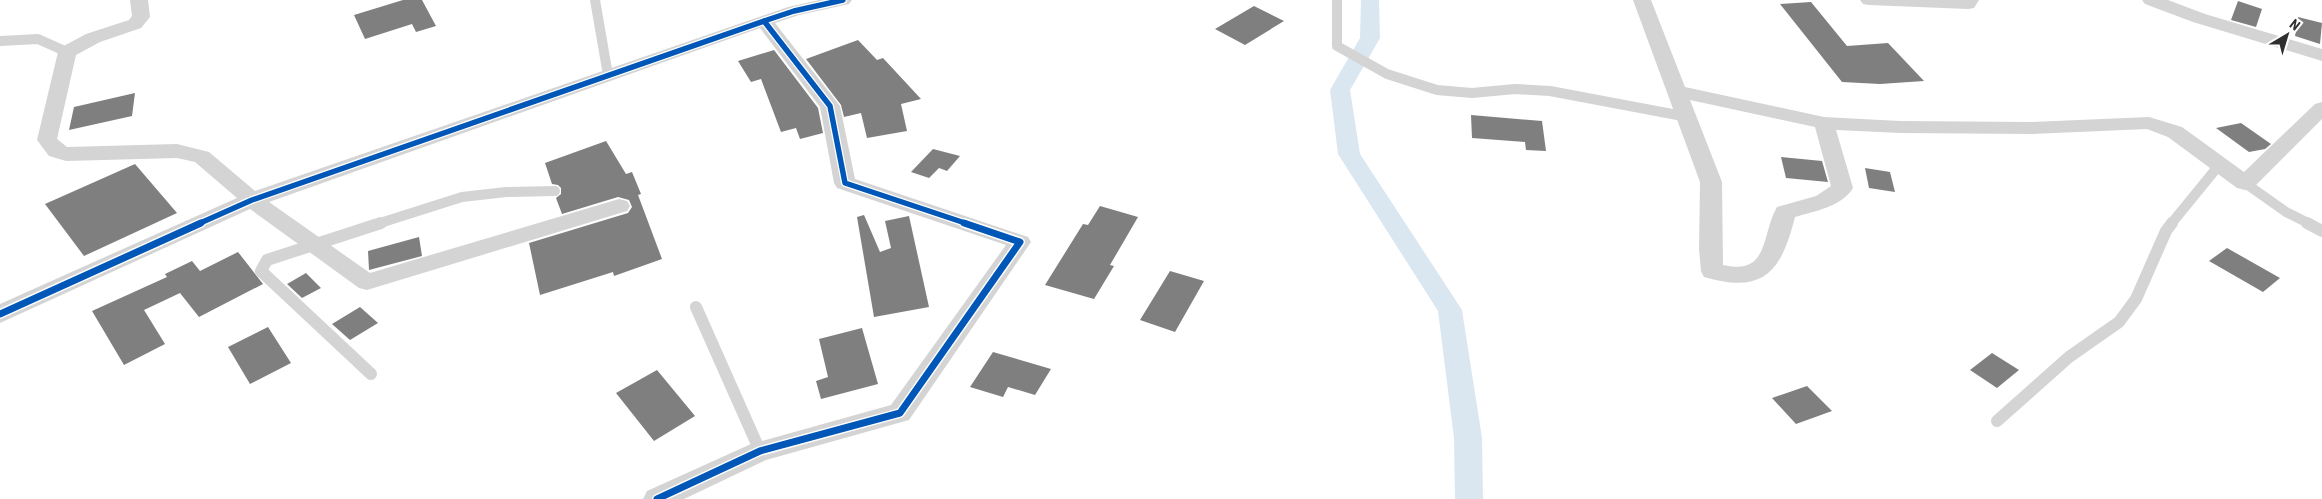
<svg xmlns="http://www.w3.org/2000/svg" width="2322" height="499" font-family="'Roboto Condensed',sans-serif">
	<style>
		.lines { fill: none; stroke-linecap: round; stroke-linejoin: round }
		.canal { fill: #dbe7f0; fill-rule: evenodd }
		.building { fill: #7f7f7f }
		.service-far1 { stroke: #d4d4d4; stroke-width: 10 }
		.service { stroke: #d4d4d4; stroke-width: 12 }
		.minor { fill: #d4d4d4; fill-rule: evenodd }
		.cycleway-far1-casing { stroke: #fff; stroke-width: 8 }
		.cycleway-casing { stroke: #fff; stroke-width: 10 }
		.cycleway-far1 { stroke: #0057b8; stroke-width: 5.5 }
		.cycleway { stroke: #0057b8; stroke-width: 7 }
	</style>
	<rect width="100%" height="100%" fill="#fff"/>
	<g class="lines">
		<path class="canal" d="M1361 0H1379L1380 38 1350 90 1360 154 1462 310 1482 438 1483 499H1455L1454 438 1438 311 1338 154 1330 90 1360 38Z"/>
	</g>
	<path class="building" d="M403 0H422L436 26 416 32 412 24 365 39 354 15Z
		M2238 1 2262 9 2256 27 2231 20Z
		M1811 2 1847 46 1888 43 1924 81 1880 84 1842 82 1780 4Z
		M1254 6 1284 21 1245 45 1215 29Z
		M2298 17 2322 23 2320 44 2295 36Z
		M858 40 877 60 883 58 921 99 901 104 907 131 867 138 861 113 844 117 841 105 806 59Z
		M774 50 818 108 823 133 800 139 796 128 781 132 761 79 751 82 738 61Z
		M135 93 132 116 69 130 74 107Z
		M1471 115 1542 121 1546 151 1526 150 1525 142 1472 138Z
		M2241 123 2271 144 2265 149 2249 152 2216 128Z
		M606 141 626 174 632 172 641 194 638 195 662 259 614 276 613 272 540 295 529 243 628 213 632 207 629 200 618 197 562 214 556 198 561 194V188L558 185 552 184 545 163Z
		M933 149 960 156 947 171 939 168 929 178 911 172Z
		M1781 157 1822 161 1828 182 1786 178Z
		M135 164 177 213 84 256 45 204Z
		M1865 168 1890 172 1895 192 1869 188Z
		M1100 206 1138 217 1110 265 1114 266 1094 299 1045 285 1083 224 1088 225Z
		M864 215 880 252 891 248 885 221 909 216 929 307 874 317 857 217Z
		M419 237 422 256 369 270 368 251Z
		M2227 248 2280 278 2263 292 2209 261Z
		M238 252 263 284 199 317 180 293 144 310 165 344 124 365 92 311 167 277 165 274 192 261 200 271Z
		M1170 271 1204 281 1175 332 1140 320Z
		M306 273 321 288 302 298 287 284Z
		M360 307 378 323 350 340 332 324Z
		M268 327 291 363 250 384 228 347Z
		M862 328 878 384 821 399 816 381 828 377 819 339Z
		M993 352 1051 369 1035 395 1008 387 1003 397 970 387Z
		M1992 353 2019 370 1997 388 1970 370Z
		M657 370 695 416 654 441 616 393Z
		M1807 386 1832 411 1796 424 1772 398Z"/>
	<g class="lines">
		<path class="service-far1" d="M595 0 608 75
			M1337 0V46L1387 74 1437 90 1472 93 1515 89 1550 91 1688 117
			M0 41 38 39 67 52
			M2245 183 2286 212 2310 224
			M377 224 462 197 506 192 555 191
			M2171 224 2220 164"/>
		<path class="service" d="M2307 223 2322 231
			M696 307 760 451
			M371 374 261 271 267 260 381 223
			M1997 421 2069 357 2119 322 2136 299 2166 231 2172 223"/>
		<path class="minor" d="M130 0H148L150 17 141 28 100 42 76 55 57 139 67 147 177 144 209 152 255 191 788 7 819 0H852L849 4 799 15 775 23 840 106 855 179 1028 237 1031 242 909 420 766 460 684 499H643L647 491 751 444 891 405 1006 245 837 188 834 183 820 107 760 28 269 202 370 273 619 199 627 201 630 206 627 211 367 290 359 288 250 209 0 323V304L237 198 195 162 177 158 66 161 49 156 37 140 58 52 60 48 86 34 129 20 132 16Z
			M1633 0H1651L1685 87 1824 117 1900 121 2032 122 2149 117 2182 127 2244 172 2315 104 2322 102V119L2253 188 2245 190 2237 188 2168 137 2147 129 2032 134 1900 133 1836 130 1853 188C1841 207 1815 211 1795 217 1781 273 1763 294 1704 277L1701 271 1699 249 1700 182ZM1690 100 1815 127 1831 186 1816 196 1777 207C1761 234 1770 276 1723 265L1722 182Z
			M1860 0H1979L1974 8 1968 9 1869 5 1863 4Z
			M2142 0H2168L2205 14 2322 49V61L2193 22 2145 4Z"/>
		<g class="cycleway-far1-casing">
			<path id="cycleway-far1" d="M764 21 830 106 845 183 968 224
				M198 224 252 200 764 21 794 11 843 0"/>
		</g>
		<g class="cycleway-casing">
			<path id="cycleway" d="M0 314 201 223
				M657 499 760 451 900 413 1020 242 964 223"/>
		</g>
		<use href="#cycleway-far1" class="cycleway-far1"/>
		<use href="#cycleway" class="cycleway"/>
	</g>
	<g transform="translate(2287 35) rotate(38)" stroke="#ffffff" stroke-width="4" paint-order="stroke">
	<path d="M0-4L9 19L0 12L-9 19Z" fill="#2f2f2f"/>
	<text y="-8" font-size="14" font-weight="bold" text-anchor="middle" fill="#2f2f2f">N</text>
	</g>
</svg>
